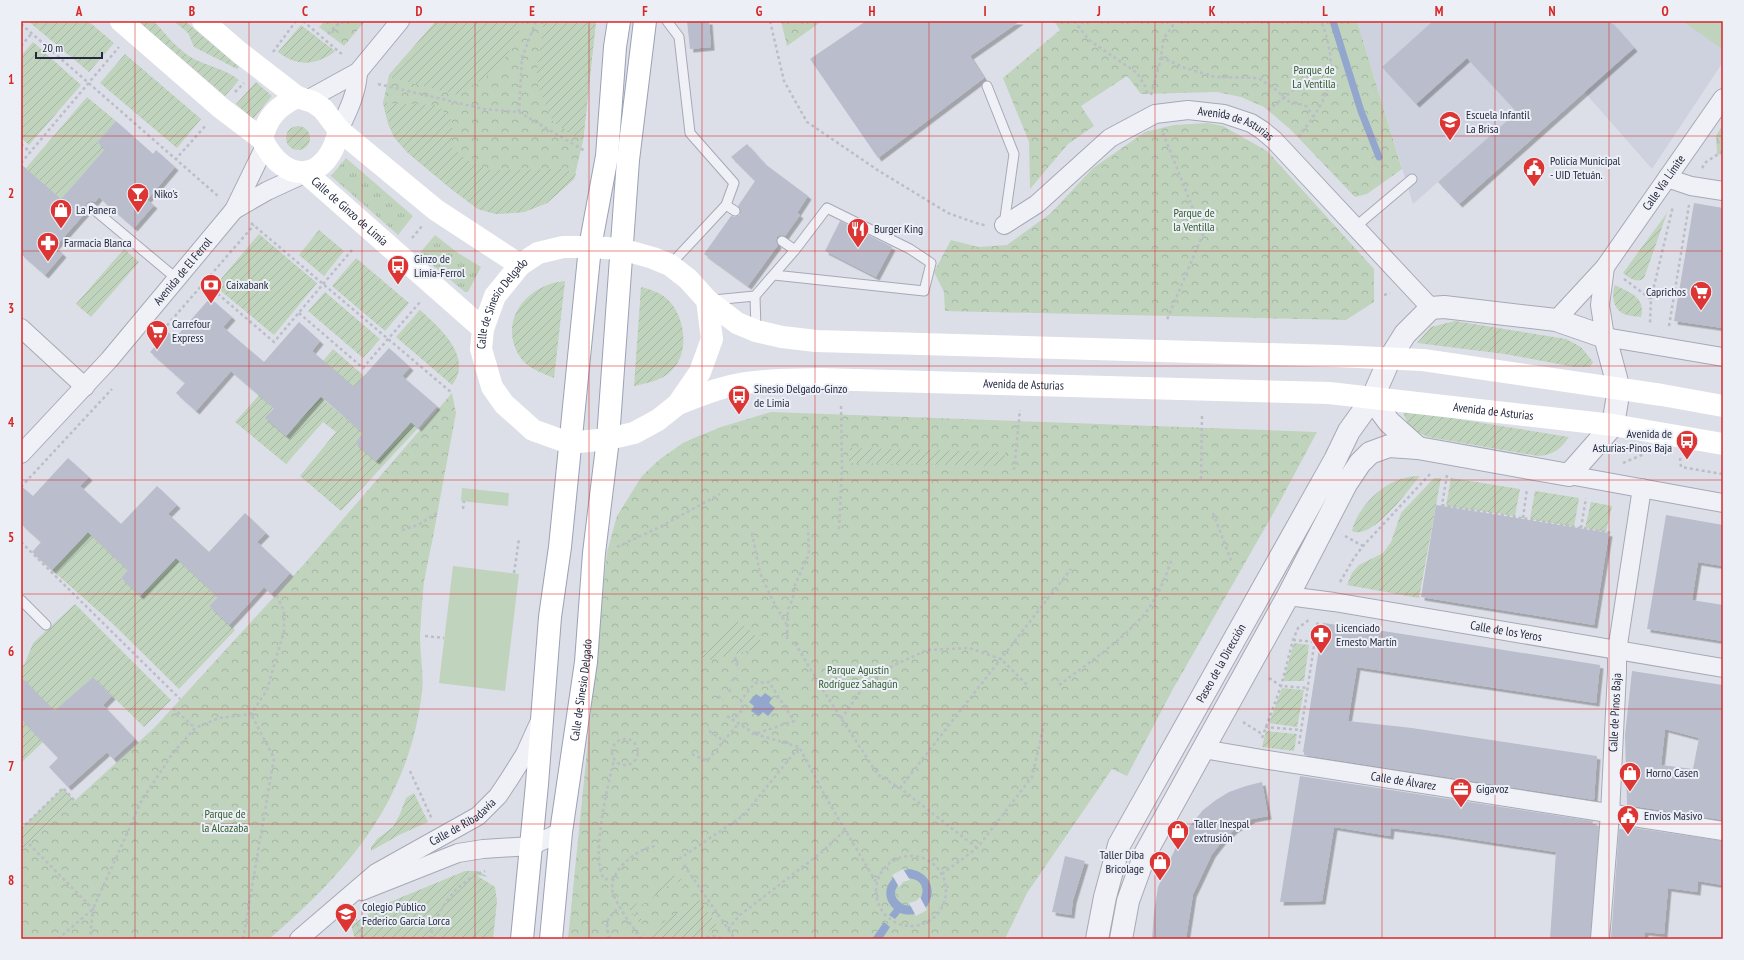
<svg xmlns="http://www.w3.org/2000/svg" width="1744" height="960" font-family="'PT Sans Narrow',sans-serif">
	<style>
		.built { fill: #ced2de }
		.grass { fill: url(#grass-tufts) }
		.park { fill: url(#park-crowns) }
		.garden { fill: url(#garden-furrows) }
		.pitch { fill: #bfd3bd }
		.water { fill: #93a6cd; fill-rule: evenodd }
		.pier { fill: #dddfe8 }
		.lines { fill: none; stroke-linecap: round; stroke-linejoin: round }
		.stream { stroke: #93a6cd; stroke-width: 7 }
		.building { fill: #b9bdcc; fill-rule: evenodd; filter: url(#shadow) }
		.service-casing { stroke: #a6a9b6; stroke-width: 11 }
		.minor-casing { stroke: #a6a9b6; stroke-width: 20 }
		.tertiary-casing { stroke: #a6a9b6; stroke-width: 24 }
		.primary-casing { stroke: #9ba1b5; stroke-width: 24 }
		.path { stroke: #bbbdc7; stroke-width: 2.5; stroke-dasharray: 3 3; stroke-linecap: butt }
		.service { stroke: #f0f1f6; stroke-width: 9 }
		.minor { stroke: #f0f1f6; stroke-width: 18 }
		.tertiary { stroke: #f0f1f6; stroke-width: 22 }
		.secondary { stroke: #fff; stroke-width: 22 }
		.primary { stroke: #fff; stroke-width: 22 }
		.grid { fill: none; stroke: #d62828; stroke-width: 1; stroke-opacity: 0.55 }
		.labels { text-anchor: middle; stroke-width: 4; stroke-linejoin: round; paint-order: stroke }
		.park-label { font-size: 12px; fill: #325e31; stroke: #eceff6 }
		.poi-label { font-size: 12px; fill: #252a40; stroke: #eceff6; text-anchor: start }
		.street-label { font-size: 12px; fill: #252a40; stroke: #eceff6 }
		.neatline { fill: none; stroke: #d62828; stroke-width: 1.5 }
		.grid-label { font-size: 13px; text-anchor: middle; font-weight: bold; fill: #d62828 }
	</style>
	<defs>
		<pattern id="grass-tufts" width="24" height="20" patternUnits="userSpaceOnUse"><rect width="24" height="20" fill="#bfd3bd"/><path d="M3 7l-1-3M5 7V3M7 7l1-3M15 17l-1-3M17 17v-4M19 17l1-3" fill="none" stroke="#a4b5a4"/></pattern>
		<pattern id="park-crowns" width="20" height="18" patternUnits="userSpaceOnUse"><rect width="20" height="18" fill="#bfd3bd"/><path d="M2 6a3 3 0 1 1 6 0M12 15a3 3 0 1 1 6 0" fill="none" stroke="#a4b5a4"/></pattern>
		<pattern id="garden-furrows" width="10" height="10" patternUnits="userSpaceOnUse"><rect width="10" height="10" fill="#bfd3bd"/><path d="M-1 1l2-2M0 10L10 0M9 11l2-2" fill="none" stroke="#a4b5a4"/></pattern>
		<filter id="shadow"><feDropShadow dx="3.5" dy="3.5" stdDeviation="0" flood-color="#0004"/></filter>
	</defs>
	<rect width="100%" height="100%" fill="#dddfe8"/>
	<path class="built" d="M1357 21H1723V62L1652 169 1565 70 1413 204Z"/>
	<path class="grass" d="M346 158 413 216 398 235 331 176Z
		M435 235 458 253 481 267 468 292H465L419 254Z"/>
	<path class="park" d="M325 21H365L344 46 319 27Z
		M436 21H596L583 141 574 179 547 203 524 212 496 214 478 209 450 188 407 152 394 137 388 124 383 103 389 75Z
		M781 21H822L787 46Z
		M1054 21H1357L1402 169 1367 194 1355 197 1290 129 1264 107 1241 97 1217 92 1141 94 1127 76 1081 106 1094 126 1068 144 1030 189 1029 142 1003 78 1060 30Z
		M1208 123 1223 126 1267 151 1374 269V302L1346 320 945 311 944 292 934 272 951 240 978 247 1007 245 1051 213 1093 168 1145 132 1174 125Z
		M1723 124V155L1717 154 1716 136Z
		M452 393 456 413C449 450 442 488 435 526 432 545 427 563 424 582 422 600 421 619 420 637 420 655 424 673 422 691 410 799 349 871 269 939H21V850L155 727 305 563Z
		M771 412 1317 432 1278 505 1173 689 1127 776 1112 769 1027 893 1005 939H568L607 552 617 516 642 476 660 459 683 443 694 438 721 427Z"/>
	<path class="garden" d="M28 21H88L114 43 89 72Z
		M138 21H154C166 35 178 50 194 59 210 67 226 69 239 80L225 96Z
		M174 21H185L239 67 237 69 194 47 188 33Z
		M436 21H523L516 39 500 67 458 95 392 78 389 75Z
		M544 21H596L583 141 553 122 538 87 537 70Z
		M301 25 335 51 333 53C314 66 296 66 278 52Z
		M33 42 81 85 29 145 21 138V56Z
		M125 54 201 119 177 148 100 83Z
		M256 82 272 96 253 119 236 104Z
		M87 97 116 121 97 142 105 149 61 199 26 168Z
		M383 103 438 105 452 121V148L470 162 490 170 563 169 576 173 574 179 547 203 524 212 496 214 478 209 450 188 407 152 394 137Z
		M286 138a12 12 0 1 1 24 0a12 12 0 1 1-24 0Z
		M1667 213 1644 278C1636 284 1630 278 1623 273Z
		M319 230 344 251 324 276 299 255Z
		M259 234 317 283 274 335 215 286Z
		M124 249 139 262 91 317 76 304Z
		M356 258 409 303 385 331 332 286Z
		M565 281 554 378C542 373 527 368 520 357 497 321 527 284 565 281Z
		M1615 285C1630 293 1646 297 1641 317 1635 316 1629 316 1624 314 1613 309 1611 295 1615 285Z
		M641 287C649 289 659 292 666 298 685 314 691 353 671 371 661 381 647 383 634 386Z
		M325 292 380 339 363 358 308 311Z
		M420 310C439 327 474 357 452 385L396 337Z
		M1455 321 1566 339 1581 347 1593 362 1590 367H1574L1505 354 1417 343 1431 327Z
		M333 349 364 376 354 388 323 361Z
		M259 395 273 408 266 418 286 436 320 397 363 433 355 443 376 461 411 422 418 428 341 511 300 476 336 432 323 422 286 464 235 422Z
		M1402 410 1569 437C1561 449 1553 455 1538 456L1428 437 1410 429Z
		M850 448 1005 452 1004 466 849 463Z
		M1420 476C1408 490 1372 541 1352 531 1356 510 1380 485 1401 479 1407 477 1413 476 1420 476Z
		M1434 478H1441L1419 598 1347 585 1352 573 1359 565 1383 553 1391 542 1401 513Z
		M1451 478 1520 489 1515 516 1446 506Z
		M1535 491 1579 498 1574 527 1530 519Z
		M1591 502 1612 506 1606 532 1585 528Z
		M88 532 128 570 121 578 140 596 176 558 218 597 209 606 235 630 179 689 113 624 52 570Z
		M75 604 171 700 144 727 93 677 54 711 21 677V667L25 663 33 643Z
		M736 622H740L762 641 756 649 705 661 703 659V656C712 644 721 627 736 622Z
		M1294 643 1309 645 1304 681H1283Z
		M1282 688 1304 690 1297 727 1269 723Z
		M21 719 43 742 21 763Z
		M1266 731 1297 734 1294 751 1262 747Z
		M63 788 75 801 21 850V829Z
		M414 793 428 822 399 835 371 851V847L377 839 393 827 400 814 406 798Z
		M465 871H478L488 877 476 875 495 887 497 901 493 939H355L351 925 385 904Z
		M677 874 688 890 685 892 676 880 635 910 643 922 640 924 629 909Z
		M698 898 717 925 698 939H647L644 936Z"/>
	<path class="pitch" d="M1682 21H1723V45L1721 48Z
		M462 488 509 493 508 506 461 501Z
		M453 566 519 574 505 691 439 683Z"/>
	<path class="water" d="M765 693 772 698 769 703 775 708 768 716 763 712 759 716 751 711 754 706 749 702 756 694 761 697Z
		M909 869C946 874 934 924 900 913L895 919 889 915 894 909C877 893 891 874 909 869ZM907 878C936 879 919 916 901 903 889 894 897 884 907 878Z
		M884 922 890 927 882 939H872Z"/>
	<path class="pier" d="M903 869 910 880 903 882 899 887 892 875Z
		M920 897 927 910 916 916 909 903 916 901Z"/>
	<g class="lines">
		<path class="stream" d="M1333 21 1361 111 1379 157"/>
	</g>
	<path class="building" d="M687 21H709L711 47 690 49Z
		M866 21H1020L970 56 984 78 878 158 810 59Z
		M1433 21H1610L1634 48 1459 204 1438 182 1517 112 1467 58 1416 104 1382 67Z
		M116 121 153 154 156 150 175 167 147 200 154 205 134 228 99 197 95 202 92 201 87 203 85 206 87 211 55 247 63 254 45 275 21 254V164L61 199 105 149 97 142Z
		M747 144 765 164 808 196 797 213 800 215 785 236 780 235 777 237 776 241 778 245 748 286 704 254 731 216 735 217 740 215V209L738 206 755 181 731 157Z
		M1694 203 1723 208V328L1674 321Z
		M840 221 892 247 876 277 825 251Z
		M210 298 232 317 223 327 264 362 299 322 320 341 312 351 354 387 389 348 410 367 402 376 437 406 418 428 411 422 376 461 355 443 363 433 321 396 286 436 265 418 274 408 231 371 196 411 176 393 185 383 150 352 168 332 175 338Z
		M68 458 89 477 80 486 121 524 157 486 177 505 168 514 209 552 245 513 266 533 257 542 290 573 271 594 264 587 229 625 209 606 218 597 176 558 140 596 121 578 128 570 88 532 52 570 32 552 41 542 21 524V486L33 496Z
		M1436 505 1609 533 1594 625 1421 597Z
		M1666 515 1723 525V566L1698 562 1692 600 1723 605V641L1647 629Z
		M1323 623 1377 630 1600 665 1596 703 1357 667 1348 721 1412 728 1597 756 1594 800 1304 755V752H1303Z
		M1632 671 1723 685V820L1627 805 1625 735ZM1665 729 1699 738 1693 769 1661 765Z
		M21 677 54 711 93 677 112 696 103 705 135 739 113 759 107 752 68 787 49 767 58 758 21 719Z
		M1300 776 1593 821 1592 825 1599 826 1590 939H1550L1556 852 1438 834 1391 828 1390 836 1334 827 1322 901 1280 902Z
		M1262 782 1268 816 1252 819 1235 829 1223 840 1212 854 1193 894 1186 939H1152L1154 912 1158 887 1180 838 1203 810 1216 800 1229 792 1246 786Z
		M1628 827 1723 841V885L1698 881 1697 892 1668 888 1664 934 1645 932 1644 939H1611L1619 829 1628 830Z
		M1065 856 1085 861 1073 900 1071 915 1052 912Z"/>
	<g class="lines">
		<g class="service-casing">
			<path id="service" d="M667 21 679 37 690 133 734 183 726 205 670 265
				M987 86 1014 154 1004 225
				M726 205 735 211
				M91 207 177 279
				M1354 228 1412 179
				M782 241 795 250
				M755 296 756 331
				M713 300 755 296 795 250 827 208 910 249 931 263 924 291 774 275
				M21 600 46 625"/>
		</g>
		<g class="minor-casing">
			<g id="minor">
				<path d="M307 100 358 72 400 21"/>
				<path d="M339 130C348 111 357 93 358 72"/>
				<path d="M1667 178 1691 186 1723 191"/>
				<path d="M234 210 267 191 306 173"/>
				<path id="s1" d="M1004 225 1037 204 1110 138 1155 114 1188 110 1224 114 1251 123 1262 130 1274 140 1431 308"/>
				<path d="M1605 267 1600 305 1605 337 1723 357"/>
				<path id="s2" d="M1556 320 1605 267 1723 98"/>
				<path d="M21 328 85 387"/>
				<path id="s3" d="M21 454 109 360 234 210 265 146"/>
				<path d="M1569 475 1723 503"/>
				<path id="s4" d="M1288 596 1334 602 1723 668"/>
				<path id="s5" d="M1203 749 1262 759 1723 831"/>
				<path d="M362 891 458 853 483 849 531 846 561 832"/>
				<path id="s6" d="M299 939 376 873 478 816 498 796 510 778 525 754 539 723"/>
				<path id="s7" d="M1600 939 1610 814 1617 672V651L1642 488"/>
			</g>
		</g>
		<g class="tertiary-casing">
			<g id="tertiary">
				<path d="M1372 399 1389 422 1418 448"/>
				<path id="s8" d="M1097 939 1105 897 1119 845 1335 460 1349 431 1372 399 1390 358 1405 334 1431 308 1444 307 1556 320 1605 337 1619 389 1613 425 1569 475 1418 448 1389 446 1370 453 1360 463 1346 484 1288 596 1145 854 1128 901 1121 939"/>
			</g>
		</g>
		<g class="primary-casing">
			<g id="primary">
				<path d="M522 939 537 784 550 617 560 547 590 247 607 156 615 47 619 21"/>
				<path id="s12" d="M551 939 561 832 586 662 594 553 608 439 628 160 645 21"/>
			</g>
		</g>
		<path class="path" d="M303 21 344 56
			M770 21 784 81 807 122 879 171 948 213 979 224 985 225
			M1074 21 1089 40 1137 73 1145 86 1148 95
			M21 24 218 196
			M328 34 341 21
			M21 46 32 33
			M273 52 296 21
			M1161 57 1185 68 1215 77 1258 78 1274 88 1288 101 1306 106 1313 116
			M378 84 484 109 519 112 585 151
			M235 92 244 83
			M1151 95 1160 62 1164 38 1176 21
			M1268 110 1314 74 1331 63
			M519 112 522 58 536 21
			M1163 133 1203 234 1166 322
			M1299 137C1306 126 1315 116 1321 104 1336 77 1332 48 1321 21
			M1717 143 1723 139
			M21 144 30 152
			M175 160 207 124
			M21 163 119 47
			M1702 168 1706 162 1723 151
			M251 223 452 393
			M412 238 422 226
			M1624 279 1651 299 1650 323
			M204 282 274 342 352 250
			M1384 295 1390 293
			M1651 299 1673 206
			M299 313 363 368 420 302
			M1669 326 1689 205
			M163 330 254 225
			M1680 458 1681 467 1723 474
			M1623 463 1644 454
			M1014 470 1020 410
			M1447 475 1442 505 1612 533
			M1201 479 1202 415
			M21 487 112 389
			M463 509 464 501
			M1213 513 1232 563
			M1523 518 1527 489
			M1581 528 1586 498
			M839 529 842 467 841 405
			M402 530 418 525 437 513
			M752 533 760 573 772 599 787 625
			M1345 536 1363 546
			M21 542 180 699
			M617 547 660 527 720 494
			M514 573 519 539
			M1340 582 1354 558 1363 546 1431 473
			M425 636 444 638
			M787 639 788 609 793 598 794 587 809 554 808 529
			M1293 640 1315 642
			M795 643 819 684 878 775 900 788 977 848
			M735 657 738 669
			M1269 678 1281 686 1308 688
			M733 680 737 675
			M1059 685C1087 664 1117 644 1141 618 1156 602 1165 579 1172 558
			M729 692 731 688
			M718 696 723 700
			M173 708 195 728
			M727 716 755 734 794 721 769 682 755 683 741 700 743 709 732 721
			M841 719 863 688 890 667 927 650 969 648 1001 659 1027 685
			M1243 722 1262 734
			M1265 727 1301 730
			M709 731 724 741
			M755 734 799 747 828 801 876 882
			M1262 738 1281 686 1293 640 1298 628 1310 619
			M612 752a13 13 0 1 1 26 0a13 13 0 1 1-26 0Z
			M1299 744 1318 620
			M692 754 707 761 738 724
			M410 771 432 819
			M900 788 1071 569
			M21 829 63 788 75 801
			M29 844 93 909 90 939
			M876 891a35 35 0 1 1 70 0a35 35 0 1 1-70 0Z
			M679 859 744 815 799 747
			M684 865 735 939
			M942 874 977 848 1032 777 1044 724
			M614 879H604C590 858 608 785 614 760
			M355 918 363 939
			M728 929 740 915 822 852 845 830
			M58 939 93 909 142 800 173 753 195 728 219 718 251 714 267 690 284 631V611L276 594
			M243 939 274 758 251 714
			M430 939C436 910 457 881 485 871
			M609 939C606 920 605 920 620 907
			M641 939C634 929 612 899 612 888 612 877 620 866 628 860 636 853 646 847 656 846
			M701 939 713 936 725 939"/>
		<use href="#service" class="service"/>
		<use href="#minor" class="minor"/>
		<use href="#tertiary" class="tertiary"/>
		<g class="secondary">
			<path d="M121 21 221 108 262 139"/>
			<path d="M203 21 239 52 297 97"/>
			<path d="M339 130C328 182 285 187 262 139 267 117 277 107 297 97L313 102 323 109 339 130 436 210 520 265"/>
			<path id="s9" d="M306 173 483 329"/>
			<path id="s10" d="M707 300 712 339 700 372 678 404 658 420 634 433 608 439 569 443 533 430 504 404 492 387 481 349 483 329 495 296 520 265 538 253 563 247H590L621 249 653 258 670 265 688 279 707 300 737 323 756 331 782 337 816 341 1336 356 1423 360 1662 395 1723 406"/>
			<path id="s11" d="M678 404C698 396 718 388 740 384 765 379 793 380 819 379L1329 393 1613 425 1723 444"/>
		</g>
		<use href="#primary" class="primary"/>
	</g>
	<path class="grid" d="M135 21V939M249 21V939M362 21V939M475 21V939M589 21V939M702 21V939M815 21V939M929 21V939M1042 21V939M1155 21V939M1269 21V939M1382 21V939M1495 21V939M1609 21V939M21 136H1723M21 251H1723M21 366H1723M21 480H1723M21 594H1723M21 709H1723M21 824H1723"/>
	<defs>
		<g id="school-pin" transform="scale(1.15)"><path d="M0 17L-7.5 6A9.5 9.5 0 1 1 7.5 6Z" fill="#dc3533" stroke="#eceff6"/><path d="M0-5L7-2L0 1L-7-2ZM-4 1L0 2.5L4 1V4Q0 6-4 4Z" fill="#fff"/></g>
		<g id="civic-pin" transform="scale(1.15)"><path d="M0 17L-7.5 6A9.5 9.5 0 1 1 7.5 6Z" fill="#dc3533" stroke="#eceff6"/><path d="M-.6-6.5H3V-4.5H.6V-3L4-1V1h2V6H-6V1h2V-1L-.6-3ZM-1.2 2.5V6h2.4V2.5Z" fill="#fff"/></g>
		<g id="bar-pin" transform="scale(1.15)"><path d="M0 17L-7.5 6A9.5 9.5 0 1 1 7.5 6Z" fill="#dc3533" stroke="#eceff6"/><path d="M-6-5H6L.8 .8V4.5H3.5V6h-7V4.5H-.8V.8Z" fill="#fff"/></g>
		<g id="shop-pin" transform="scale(1.15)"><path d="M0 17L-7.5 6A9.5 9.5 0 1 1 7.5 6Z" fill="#dc3533" stroke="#eceff6"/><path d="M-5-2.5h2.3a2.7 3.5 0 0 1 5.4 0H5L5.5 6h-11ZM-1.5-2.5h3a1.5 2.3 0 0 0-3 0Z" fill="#fff"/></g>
		<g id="restaurant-pin" transform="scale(1.15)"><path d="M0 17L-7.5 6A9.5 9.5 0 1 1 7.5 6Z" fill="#dc3533" stroke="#eceff6"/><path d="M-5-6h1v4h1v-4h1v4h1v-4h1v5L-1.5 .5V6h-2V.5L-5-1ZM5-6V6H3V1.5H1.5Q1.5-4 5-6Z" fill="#fff"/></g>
		<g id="pharmacy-pin" transform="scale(1.15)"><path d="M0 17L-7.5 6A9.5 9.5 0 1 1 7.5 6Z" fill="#dc3533" stroke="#eceff6"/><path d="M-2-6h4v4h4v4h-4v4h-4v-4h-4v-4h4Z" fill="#fff"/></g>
		<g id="bus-pin" transform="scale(1.15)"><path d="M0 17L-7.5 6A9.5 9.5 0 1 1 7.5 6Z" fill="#dc3533" stroke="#eceff6"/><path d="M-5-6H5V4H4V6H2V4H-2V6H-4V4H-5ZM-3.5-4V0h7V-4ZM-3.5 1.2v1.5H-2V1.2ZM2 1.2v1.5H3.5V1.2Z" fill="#fff"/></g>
		<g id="bank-pin" transform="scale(1.15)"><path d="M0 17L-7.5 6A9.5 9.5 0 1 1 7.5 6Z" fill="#dc3533" stroke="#eceff6"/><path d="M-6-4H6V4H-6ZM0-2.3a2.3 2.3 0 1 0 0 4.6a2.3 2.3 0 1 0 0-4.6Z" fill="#fff"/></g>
		<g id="supermarket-pin" transform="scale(1.15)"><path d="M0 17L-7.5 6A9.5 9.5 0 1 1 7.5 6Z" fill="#dc3533" stroke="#eceff6"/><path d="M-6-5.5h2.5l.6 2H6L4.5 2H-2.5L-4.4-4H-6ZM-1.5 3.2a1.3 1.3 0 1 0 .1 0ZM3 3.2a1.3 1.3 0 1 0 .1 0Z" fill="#fff"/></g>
		<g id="office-pin" transform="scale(1.15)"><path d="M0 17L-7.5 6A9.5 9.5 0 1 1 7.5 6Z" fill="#dc3533" stroke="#eceff6"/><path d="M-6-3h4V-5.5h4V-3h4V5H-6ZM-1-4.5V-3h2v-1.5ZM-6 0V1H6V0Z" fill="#fff"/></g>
	</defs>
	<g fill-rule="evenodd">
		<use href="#school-pin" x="1450" y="122"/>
		<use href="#civic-pin" x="1534" y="168"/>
		<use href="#bar-pin" x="138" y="194"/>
		<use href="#shop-pin" x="61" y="210"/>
		<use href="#restaurant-pin" x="858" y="229"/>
		<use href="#pharmacy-pin" x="48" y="243"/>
		<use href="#bus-pin" x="398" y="266"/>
		<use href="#bank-pin" x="211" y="285"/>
		<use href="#supermarket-pin" x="1701" y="292"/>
		<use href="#supermarket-pin" x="157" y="331"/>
		<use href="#bus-pin" x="739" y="396"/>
		<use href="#bus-pin" x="1687" y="441"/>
		<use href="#pharmacy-pin" x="1321" y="635"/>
		<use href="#shop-pin" x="1630" y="773"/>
		<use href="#office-pin" x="1461" y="789"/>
		<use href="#civic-pin" x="1628" y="816"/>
		<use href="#shop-pin" x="1178" y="831"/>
		<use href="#shop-pin" x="1160" y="862"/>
		<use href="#school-pin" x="346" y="914"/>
	</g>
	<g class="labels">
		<g class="park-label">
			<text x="1314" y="74">Parque de<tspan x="1314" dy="14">La Ventilla</tspan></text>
			<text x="1194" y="217">Parque de<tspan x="1194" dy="14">la Ventilla</tspan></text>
			<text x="858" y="674">Parque Agustín<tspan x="858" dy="14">Rodríguez Sahagún</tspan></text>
			<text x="225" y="818">Parque de<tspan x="225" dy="14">la Alcazaba</tspan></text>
		</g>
		<g class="poi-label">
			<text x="1466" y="119">Escuela Infantil<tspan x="1466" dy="14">La Brisa</tspan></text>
			<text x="1550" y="165">Policía Municipal<tspan x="1550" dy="14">- UID Tetuán.</tspan></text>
			<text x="154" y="198">Niko's</text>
			<text x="76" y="214">La Panera</text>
			<text x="874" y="233">Burger King</text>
			<text x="64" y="247">Farmacia Blanca</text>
			<text x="414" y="263">Ginzo de<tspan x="414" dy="14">Limia-Ferrol</tspan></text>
			<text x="226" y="289">Caixabank</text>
			<text x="1686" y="296" text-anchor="end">Caprichos</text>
			<text x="172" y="328">Carrefour<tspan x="172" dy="14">Express</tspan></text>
			<text x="754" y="393">Sinesio Delgado-Ginzo<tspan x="754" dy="14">de Limia</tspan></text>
			<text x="1672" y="438" text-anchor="end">Avenida de<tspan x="1672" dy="14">Asturias-Pinos Baja</tspan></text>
			<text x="1336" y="632">Licenciado<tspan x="1336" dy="14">Ernesto Martín</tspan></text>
			<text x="1646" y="777">Horno Casen</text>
			<text x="1476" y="793">Gigavoz</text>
			<text x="1644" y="820">Envíos Masivo</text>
			<text x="1194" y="828">Taller Inespal<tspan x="1194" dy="14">extrusión</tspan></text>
			<text x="1144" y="859" text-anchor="end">Taller Diba<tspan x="1144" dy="14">Bricolage</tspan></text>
			<text x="362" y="911">Colegio Público<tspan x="362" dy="14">Federico García Lorca</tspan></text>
		</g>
		<g class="street-label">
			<text dy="4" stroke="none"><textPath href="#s1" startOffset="272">Avenida de Asturias</textPath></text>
			<text dy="4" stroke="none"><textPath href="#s2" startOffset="175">Calle Vía Límite</textPath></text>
			<text dy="4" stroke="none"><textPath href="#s9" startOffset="58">Calle de Ginzo de Limia</textPath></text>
			<text dy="4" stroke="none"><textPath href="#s3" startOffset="244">Avenida de El Ferrol</textPath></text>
			<text dy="4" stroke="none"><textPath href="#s10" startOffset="421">Calle de Sinesio Delgado</textPath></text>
			<text dy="4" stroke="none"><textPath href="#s11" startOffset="349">Avenida de Asturias</textPath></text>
			<text dy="4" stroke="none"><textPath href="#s11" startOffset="820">Avenida de Asturias</textPath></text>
			<text dy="4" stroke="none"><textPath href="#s4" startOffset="221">Calle de los Yeros</textPath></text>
			<text dy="4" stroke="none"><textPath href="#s8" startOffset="305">Paseo de la Dirección</textPath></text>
			<text dy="4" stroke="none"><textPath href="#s12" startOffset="251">Calle de Sinesio Delgado</textPath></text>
			<text dy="4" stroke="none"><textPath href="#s7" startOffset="227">Calle de Pinos Baja</textPath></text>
			<text dy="4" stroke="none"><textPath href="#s5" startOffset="203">Calle de Álvarez</textPath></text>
			<text dy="4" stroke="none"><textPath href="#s6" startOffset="202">Calle de Ribadavia</textPath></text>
		</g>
	</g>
	<rect width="1744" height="960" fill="none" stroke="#eceff6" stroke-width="44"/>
	<path d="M36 52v6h66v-6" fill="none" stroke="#252a40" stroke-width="2"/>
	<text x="42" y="52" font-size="12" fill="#252a40" stroke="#eceff6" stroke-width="3" paint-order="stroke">20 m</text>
	<rect x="22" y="22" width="1700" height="916" class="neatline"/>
	<g class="grid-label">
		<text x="79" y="16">A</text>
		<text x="192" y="16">B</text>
		<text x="305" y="16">C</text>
		<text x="419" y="16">D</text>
		<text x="532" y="16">E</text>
		<text x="645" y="16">F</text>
		<text x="759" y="16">G</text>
		<text x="872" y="16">H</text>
		<text x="985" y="16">I</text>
		<text x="1099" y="16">J</text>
		<text x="1212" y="16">K</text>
		<text x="1325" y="16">L</text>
		<text x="1439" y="16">M</text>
		<text x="1552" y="16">N</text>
		<text x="1665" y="16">O</text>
		<text x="11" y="84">1</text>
		<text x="11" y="198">2</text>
		<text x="11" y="313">3</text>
		<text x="11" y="427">4</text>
		<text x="11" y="542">5</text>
		<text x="11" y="656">6</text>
		<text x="11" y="771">7</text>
		<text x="11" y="885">8</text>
	</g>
</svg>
